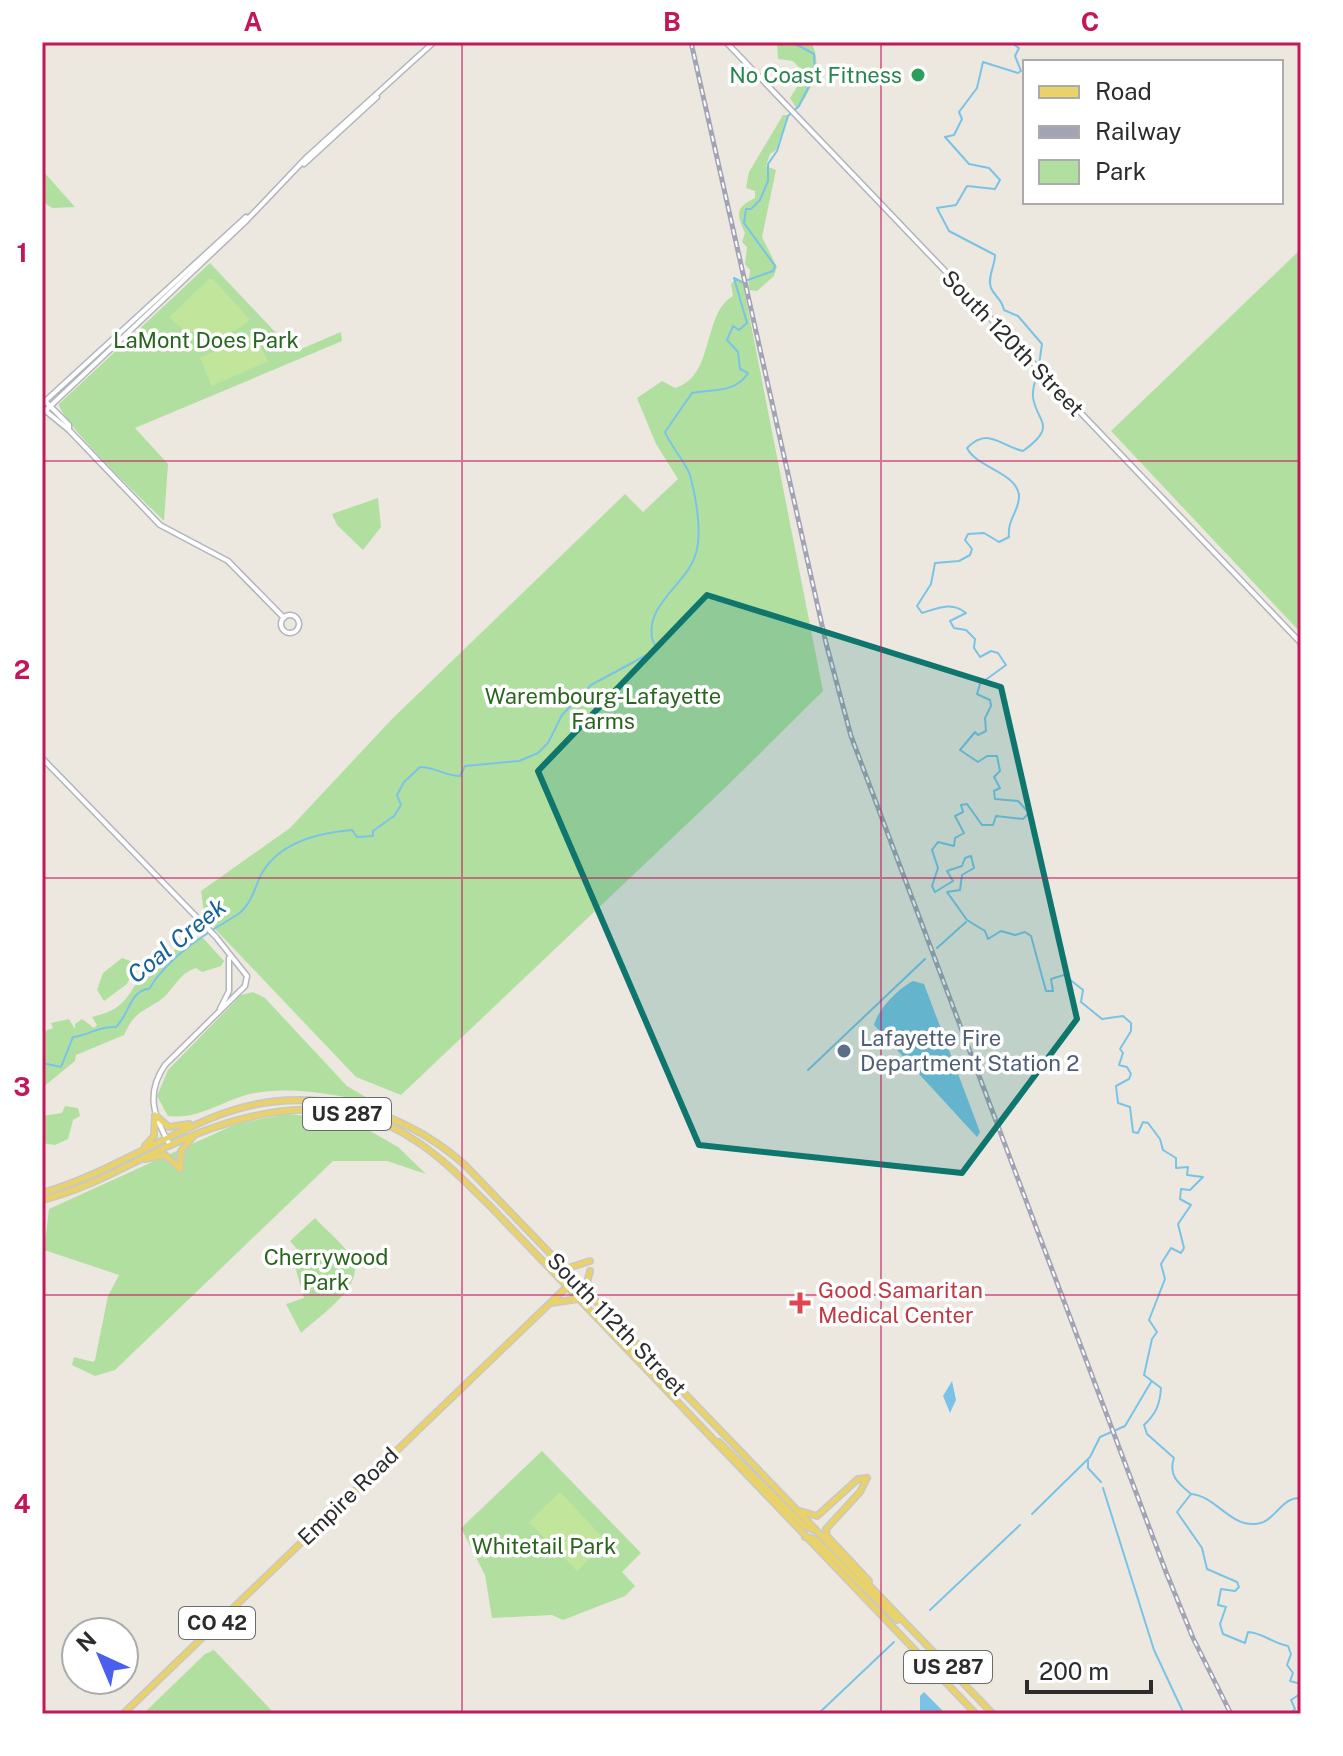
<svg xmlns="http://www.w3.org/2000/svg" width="1343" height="1756" font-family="'Public Sans',sans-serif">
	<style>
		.green { fill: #b1dfa0 }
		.pitch { fill: #c2e59c }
		.water { fill: #7ac3e7 }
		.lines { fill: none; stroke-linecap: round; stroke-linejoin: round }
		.stream { stroke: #7ac3e7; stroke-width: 2 }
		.secondary-casing { stroke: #b2b4be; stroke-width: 7 }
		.primary-casing { stroke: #c8c8c8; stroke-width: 8 }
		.secondary { stroke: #fff; stroke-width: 4 }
		.primary { stroke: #e8d269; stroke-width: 5 }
		.rail-casing { stroke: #a2a4b5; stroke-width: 5 }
		.rail { stroke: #fff; stroke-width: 2; stroke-dasharray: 6; stroke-linecap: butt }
		.marked { fill: #0f766e; fill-opacity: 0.2; stroke: #0f766e; stroke-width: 6; stroke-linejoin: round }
		.grid { fill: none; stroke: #c2185b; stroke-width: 2; stroke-opacity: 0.55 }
		.leisure-dot { fill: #2e9e5b; stroke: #fff; stroke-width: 3 }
		.service-dot { fill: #5c6f8a; stroke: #fff; stroke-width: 3 }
		.health-dot { fill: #e0444e; stroke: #fff; stroke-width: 3 }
		.labels { text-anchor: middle; stroke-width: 7; stroke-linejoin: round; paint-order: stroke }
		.shield { fill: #fff; stroke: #6b6b6b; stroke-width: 2 }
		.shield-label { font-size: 20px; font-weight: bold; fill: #2c2c2c }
		.leisure-label { font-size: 22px; fill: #27864d; stroke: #fff; text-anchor: end }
		.park-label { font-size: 22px; fill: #2a6520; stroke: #fff }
		.street-label { font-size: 22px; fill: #2c2c2c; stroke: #fff }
		.service-label { font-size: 22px; fill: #4e5e75; stroke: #fff; text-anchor: start }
		.health-label { font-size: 22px; fill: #be3a42; stroke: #fff; text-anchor: start }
		.water-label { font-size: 24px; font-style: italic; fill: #176295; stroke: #fff }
		.neatline { fill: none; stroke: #c2185b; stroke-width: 3 }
		.grid-label { font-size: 26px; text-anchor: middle; font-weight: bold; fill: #c2185b }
	</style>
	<rect width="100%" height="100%" fill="#ece8df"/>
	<path class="green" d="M777 42H811C824 66 812 89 797 109L790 98 805 74 793 61 778 59Z
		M783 115H788L776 150 770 154 766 166 776 170 762 237 777 267 774 276 757 291 748 290 750 270 745 264 747 247 742 242 745 233C737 215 734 208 755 198V191L746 188 749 172Z
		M42 170 75 207 52 208 42 201Z
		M1301 249V633L1111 431Z
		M210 263 294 352 341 332 342 341 135 428 168 464 164 521C147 504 59 420 59 404Z
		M737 278 743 284 823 691 726 787 401 1095 356 1077 217 931 204 913 201 891 290 828 392 719 625 494 643 512 678 479 656 444 637 398 662 381 675 388C715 377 702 313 733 296L731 284Z
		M378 498 381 527 363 550 337 525 332 514Z
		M203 938 224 961 221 966 202 972 196 968C177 974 174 991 159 1001 139 1014 135 1012 124 1035L76 1055 75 1061 42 1088V1037L45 1031 53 1028 51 1023 69 1019 75 1029V1024L82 1019 94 1028 97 1025 92 1017C117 1011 124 1004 137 982H143L168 960 182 939Z
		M122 958 136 963 127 984 104 1001 97 990 103 973Z
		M253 992 265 998 347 1086 374 1102C335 1095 289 1085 250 1094 221 1101 199 1120 168 1116L157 1096 168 1070 241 995Z
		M65 1106 78 1108 80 1116 73 1120 68 1139 55 1145 42 1143V1116L62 1113Z
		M287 1114 351 1120 398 1147 426 1174 387 1161H333L115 1370 95 1376 72 1365 74 1357 93 1362 95 1360 108 1296 119 1275 44 1250 49 1209 236 1124Z
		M315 1218C326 1230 340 1241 350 1255 371 1283 319 1316 301 1333L286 1304 304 1298 294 1263 302 1255 290 1241Z
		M542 1451 641 1553 622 1572 635 1586 625 1596 563 1620 552 1615 492 1618 485 1575 461 1528Z
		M214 1650 275 1714H143L205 1654Z"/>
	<path class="pitch" d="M209 279H213L250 320C225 342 192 342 169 317Z
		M254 334 268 361 212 386 200 358Z
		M560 1492 607 1542 577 1571 529 1522Z"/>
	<path class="water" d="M913 981 924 984 980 1132 977 1137 874 1025C878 1009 899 988 913 981Z
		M952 1381 956 1400 950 1413 943 1396Z
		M924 1692 946 1714H920V1696Z"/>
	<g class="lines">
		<path class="stream" d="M1010 42 1019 48 1015 56 1021 71 1018 73 983 62 977 88 959 112 962 119 954 135 945 137 969 164 989 168 1000 180 995 189 967 186 956 205 937 208 949 231 995 255C995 266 987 277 991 288 995 297 1002 299 1004 310L1018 316 1042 344 1039 365
			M1038 371C1036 378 1032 389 1033 397 1036 422 1059 425 1023 451 1000 446 988 426 967 448 977 468 1016 472 1019 495 1020 510 1007 519 1009 537L999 542 984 533 968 534 965 540 972 549 970 555 959 561 935 563 931 584 917 606 922 613C938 608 952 601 966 613L950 621 954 628 966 630 975 639 974 648 980 657 991 651 998 653 1006 665 980 684 977 694 990 700 991 706 985 718 986 731 978 735 975 732 960 750 978 762 987 756H997L1000 771 994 777 1000 788 994 791 995 799 1018 801 1029 813 1023 819 996 816 993 825H982L967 804 961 805 963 812 955 816 964 833 955 838 954 846 938 842 932 850 938 868 932 886 935 892 953 881 947 871 962 866 965 858 971 856 974 868 962 875 960 890 947 892 967 920 985 931 988 939 1001 931 1015 935 1025 932 1031 936 1046 991H1053L1051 979 1064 975 1083 990 1081 1002 1102 1019 1123 1016 1131 1023V1031L1120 1049 1123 1053 1119 1065 1127 1067 1131 1074 1129 1079 1116 1086 1118 1103 1130 1107 1133 1132 1138 1133 1143 1122 1148 1123 1160 1139 1163 1150 1176 1158V1168L1188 1167 1187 1175 1203 1177 1190 1190 1181 1189 1180 1199 1191 1205 1178 1224 1184 1248 1181 1253 1171 1248 1161 1264 1165 1279 1149 1320 1157 1332 1152 1339 1144 1375 1161 1388C1160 1404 1156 1414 1144 1425L1147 1434 1174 1458C1168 1475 1178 1483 1191 1494L1177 1512 1202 1548 1207 1569 1237 1582 1239 1587 1235 1591 1221 1589 1218 1605 1226 1607 1220 1624 1223 1634 1245 1643 1248 1632C1261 1632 1272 1643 1288 1646L1291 1654 1287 1665 1293 1673 1290 1681 1301 1684 1300 1694 1291 1700 1295 1709 1290 1714
			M937 948 966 922
			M864 1042 876 1040
			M42 1063 61 1067 73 1037C90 1035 98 1026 116 1027 129 1015 130 990 149 989 169 956 205 934 237 915 249 907 254 892 259 879 275 843 316 833 352 830L357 837 373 836V831L394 816 401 805 397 795 404 782 420 767C436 767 445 776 460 776L465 766 519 761 538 753 548 743 562 715 591 685 656 650C656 645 653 642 652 638 646 604 686 584 695 556 703 535 696 497 690 475 685 461 671 447 665 432L692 393C713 389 736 393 748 373L740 369 738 352 727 340 733 326 739 330 747 323 734 278 742 282 773 271 775 266 744 223 746 209H751L760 200 768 181V164L777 151 788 116 799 106 815 74 814 54 792 42
			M871 1064 878 1060
			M808 1070 925 959
			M1088 1460V1468L1101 1482
			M1103 1488 1154 1650 1184 1714
			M1191 1494C1215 1496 1228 1524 1253 1524 1275 1525 1280 1496 1301 1498
			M1032 1514 1090 1457 1100 1437 1125 1426 1151 1382
			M930 1610 1020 1525
			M818 1714 894 1642"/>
		<g class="secondary-casing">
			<path id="secondary" d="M726 42 1301 643
				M304 164 377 97
				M45 401 69 425V430
				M42 404 246 217
				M42 408 69 430 160 525 228 561 284 618
				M42 414 245 222 307 157 434 42
				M281 624a9 9 0 1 1 18 0a9 9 0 1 1-18 0Z
				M42 758 216 937 247 976 245 986 165 1065C145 1094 154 1117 170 1145
				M220 1009 229 991V958"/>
		</g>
		<g class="primary-casing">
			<path id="primary" d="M155 1115 169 1127 189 1124
				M145 1146 154 1136 155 1116
				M145 1159 165 1155 180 1169
				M180 1168 181 1151 192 1138
				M42 1193C101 1176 153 1142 209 1119 297 1081 395 1103 465 1165L993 1714
				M42 1200C85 1190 125 1166 166 1147 245 1110 338 1088 416 1141 444 1159 466 1183 490 1206L976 1714
				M565 1269 590 1261
				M589 1292 587 1283 590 1271
				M551 1303 578 1299
				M719 1442 803 1525 814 1530
				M867 1478 860 1492 826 1529 827 1536 869 1581
				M800 1511 817 1516 858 1479 867 1478
				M805 1537 815 1539 897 1620
				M123 1714 575 1279"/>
		</g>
		<use href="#secondary" class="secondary"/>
		<use href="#primary" class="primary"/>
		<g class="rail-casing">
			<path id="rail" d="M691 42 826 643 851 736 1166 1572 1193 1638 1231 1714"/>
		</g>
		<use href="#rail" class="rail"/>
	</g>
	<path class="marked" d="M707 595 1001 687 1077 1019 962 1173 699 1145 538 771Z"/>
	<path class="grid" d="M462 42V1714M881 42V1714M42 461H1301M42 878H1301M42 1295H1301"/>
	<circle class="leisure-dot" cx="918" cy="75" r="8"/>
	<circle class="service-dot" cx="844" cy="1051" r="8"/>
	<path class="health-dot" d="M796 1291h8v8h8v8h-8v8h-8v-8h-8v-8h8z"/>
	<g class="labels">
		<g class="shield">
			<rect x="303" y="1098" width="88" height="32" rx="6"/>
			<rect x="179" y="1607" width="76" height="32" rx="6"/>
			<rect x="904" y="1651" width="88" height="32" rx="6"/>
		</g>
		<g class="shield-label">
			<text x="347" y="1121">US 287</text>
			<text x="217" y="1630">CO 42</text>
			<text x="948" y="1674">US 287</text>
		</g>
		<g class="leisure-label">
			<text x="902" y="83">No Coast Fitness</text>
		</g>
		<g class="park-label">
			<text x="206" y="348">LaMont Does Park</text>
			<text x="603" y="704">Warembourg-Lafayette<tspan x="603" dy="25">Farms</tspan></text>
			<text x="326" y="1265">Cherrywood<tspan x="326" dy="25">Park</tspan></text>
			<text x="544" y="1554">Whitetail Park</text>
		</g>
		<g class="street-label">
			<text transform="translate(1013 343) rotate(46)" y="8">South 120th Street</text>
			<text transform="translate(617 1324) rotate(46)" y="8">South 112th Street</text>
			<text transform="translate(348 1496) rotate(-44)" y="8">Empire Road</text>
		</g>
		<g class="service-label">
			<text x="860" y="1046">Lafayette Fire<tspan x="860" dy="25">Department Station 2</tspan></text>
		</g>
		<g class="health-label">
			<text x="818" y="1298">Good Samaritan<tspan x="818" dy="25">Medical Center</tspan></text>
		</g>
		<g class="water-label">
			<text transform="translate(177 941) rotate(-39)" y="8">Coal Creek</text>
		</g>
	</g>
	<rect width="1343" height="1756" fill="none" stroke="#ffffff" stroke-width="88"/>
	<rect x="1023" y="60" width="260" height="144" fill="#ffffff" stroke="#ababab" stroke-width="2"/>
	<rect x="1039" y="86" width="40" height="12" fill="#e8d269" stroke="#ababab" stroke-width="2"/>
	<text x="1095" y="100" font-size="24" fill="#2c2c2c">Road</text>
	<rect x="1039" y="126" width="40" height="12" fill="#a2a4b5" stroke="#ababab" stroke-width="2"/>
	<text x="1095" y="140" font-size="24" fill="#2c2c2c">Railway</text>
	<rect x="1039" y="160" width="40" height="24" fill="#b1dfa0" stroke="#ababab" stroke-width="2"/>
	<text x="1095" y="180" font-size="24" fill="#2c2c2c">Park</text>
	<g transform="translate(100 1656) rotate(316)"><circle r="38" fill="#ffffff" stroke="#ababab" stroke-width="2"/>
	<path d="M0-6L14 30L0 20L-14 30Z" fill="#4b5fee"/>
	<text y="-12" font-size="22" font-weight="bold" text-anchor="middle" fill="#2c2c2c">N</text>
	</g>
	<path d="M1027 1680v12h124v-12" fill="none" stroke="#2c2c2c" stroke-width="4"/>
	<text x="1039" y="1680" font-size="24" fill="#2c2c2c" stroke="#ffffff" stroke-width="6" paint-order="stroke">200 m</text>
	<rect x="44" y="44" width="1255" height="1668" class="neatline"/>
	<g class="grid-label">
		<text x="253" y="31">A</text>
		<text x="672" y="31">B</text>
		<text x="1090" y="31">C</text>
		<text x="22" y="262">1</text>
		<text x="22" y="679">2</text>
		<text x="22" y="1096">3</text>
		<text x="22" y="1513">4</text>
	</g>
</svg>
